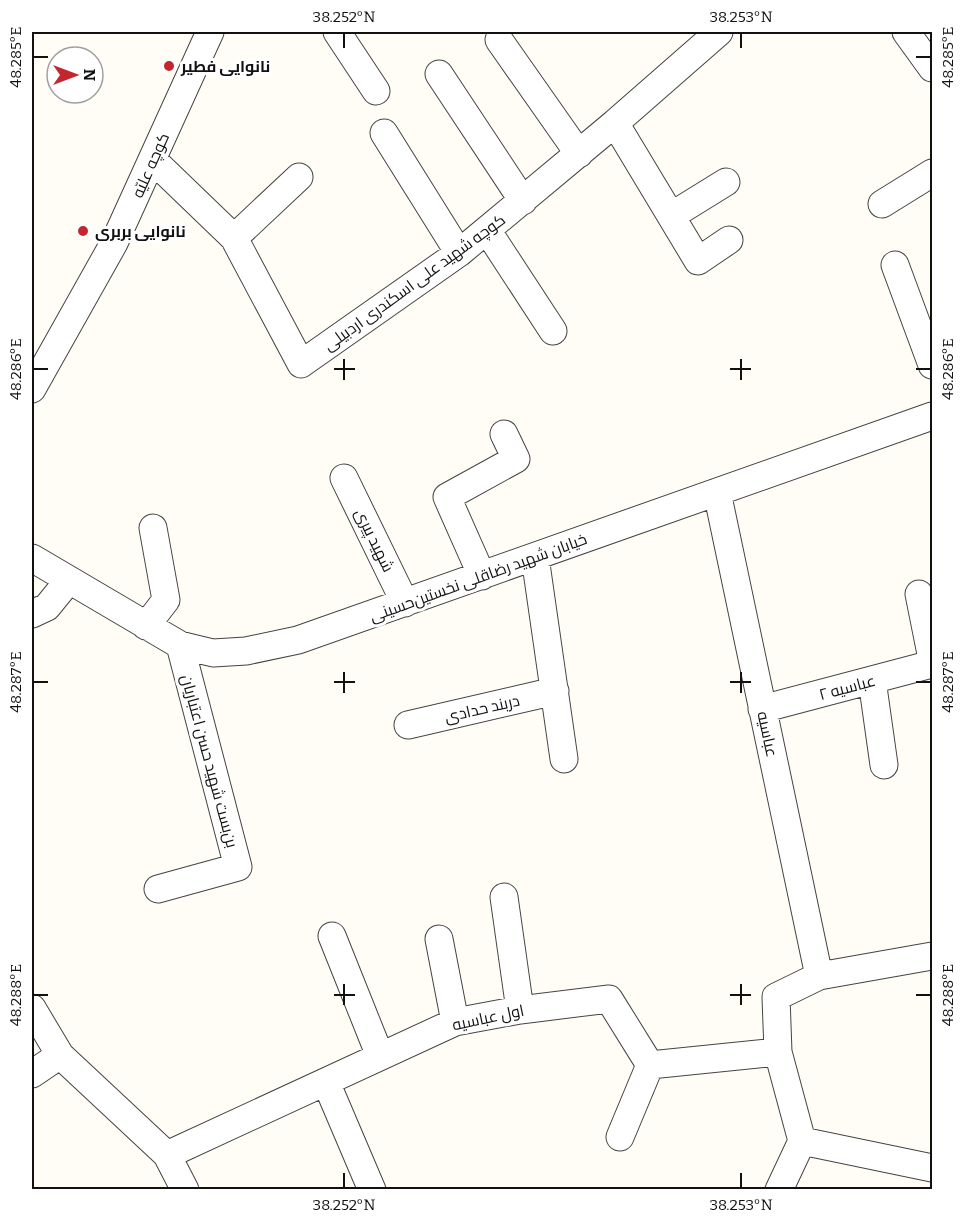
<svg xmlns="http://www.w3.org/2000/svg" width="964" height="1221" font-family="Bitter,Cairo,serif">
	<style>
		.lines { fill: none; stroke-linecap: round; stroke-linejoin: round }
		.minor-casing { stroke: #444; stroke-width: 29 }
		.minor { stroke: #fff; stroke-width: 27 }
		.ticks { fill: none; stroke: #111; stroke-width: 2 }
		.poi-dot { fill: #c4262e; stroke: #fff; stroke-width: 2 }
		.labels { text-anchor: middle; stroke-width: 6; stroke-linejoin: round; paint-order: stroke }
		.poi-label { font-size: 16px; font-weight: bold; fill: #111; stroke: #fff; text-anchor: start }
		.street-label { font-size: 16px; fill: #111; stroke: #fff }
		.neatline { fill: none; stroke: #111; stroke-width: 2 }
		.ticks-label { font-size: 15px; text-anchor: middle; fill: #111 }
	</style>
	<rect width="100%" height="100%" fill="#fffdf5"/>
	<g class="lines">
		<g class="minor-casing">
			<path id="minor" d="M337 32 376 91
				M906 32 932 68
				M499 40 579 154
				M439 74 523 201
				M615 123 698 261 729 240
				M384 133 459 253
				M153 160 234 238 301 364 459 253 615 123 719 32
				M882 204 932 173
				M671 216 726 182
				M487 230 553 331
				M234 238 299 177
				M895 265 932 365
				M32 389 114 243 210 32
				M344 478 405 603
				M717 492 819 976
				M535 557 564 759
				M32 558 180 645 213 653 246 651 298 640 932 416
				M482 576 447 497 516 459 504 434
				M919 594 932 659
				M32 614 47 607 69 580
				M146 626 166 600 153 528
				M872 680 884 765
				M762 709 932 664
				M408 725 555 691
				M158 889 238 867 180 645
				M504 897 520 1010
				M332 936 380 1056
				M439 939 455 1022
				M32 1008 60 1055 167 1155 185 1190
				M650 1065 778 1052
				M32 1074 60 1055
				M326 1082 372 1190
				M802 1141 778 1052 776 997 819 976 932 956
				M802 1141 932 1168
				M167 1155 455 1022 520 1010 609 999 650 1065 620 1137
				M779 1190 802 1141"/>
		</g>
		<use href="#minor" class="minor"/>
	</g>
	<path class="ticks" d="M344 33V48M741 33V48M33 57H48M916 57H931M344 359V380M741 359V380M33 369H48M334 369H355M730 369H751M916 369H931M344 672V693M741 672V693M33 682H48M334 682H355M730 682H751M916 682H931M344 984V1005M741 984V1005M33 995H48M334 995H355M730 995H751M916 995H931M344 1173V1188M741 1173V1188"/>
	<g class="poi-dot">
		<circle cx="169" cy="66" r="6"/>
		<circle cx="83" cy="231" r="6"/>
	</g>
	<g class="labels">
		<g class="poi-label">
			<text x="181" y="72">نانوایی فطیر</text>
			<text x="95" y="237">نانوایی بربری</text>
		</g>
		<g class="street-label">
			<text transform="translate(150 165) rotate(-66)" y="6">کوچه علیّه</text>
			<text transform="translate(414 282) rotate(-36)" y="6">کوچه شهید علی اسکندری اردبیلی</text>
			<text transform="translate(375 540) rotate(64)" y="6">شهید پیری</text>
			<text transform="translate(478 577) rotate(-20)" y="6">خیابان شهید رضاقلی نخستین‌حسینی</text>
			<text transform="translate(847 687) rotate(-15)" y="6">عباسیه ۲</text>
			<text transform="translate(482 708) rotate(-13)" y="6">دربند حدادی</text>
			<text transform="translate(768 734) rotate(78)" y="6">عباسیه</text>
			<text transform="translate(210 761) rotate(75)" y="6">بن‌بست شهید حسن اعتباریان</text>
			<text transform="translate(488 1017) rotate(-12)" y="6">اول عباسیه</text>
		</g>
	</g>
	<rect width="964" height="1221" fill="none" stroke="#ffffff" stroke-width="66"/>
	<g transform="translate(75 75) rotate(90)"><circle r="28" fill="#ffffff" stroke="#a0a0a0" stroke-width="1.5"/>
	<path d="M0-4.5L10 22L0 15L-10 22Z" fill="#c4262e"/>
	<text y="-9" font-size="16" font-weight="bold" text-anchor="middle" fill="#111111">N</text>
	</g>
	<rect x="33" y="33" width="898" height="1155" class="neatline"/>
	<g class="ticks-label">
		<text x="344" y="22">38.252°N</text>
		<text x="741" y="22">38.253°N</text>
		<text transform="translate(948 57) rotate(-90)" y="5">48.285°E</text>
		<text transform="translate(16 57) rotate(-90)" y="5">48.285°E</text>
		<text transform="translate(948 369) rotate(-90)" y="5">48.286°E</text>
		<text transform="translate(16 369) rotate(-90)" y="5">48.286°E</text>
		<text transform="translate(948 682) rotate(-90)" y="5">48.287°E</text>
		<text transform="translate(16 682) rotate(-90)" y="5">48.287°E</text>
		<text transform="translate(16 995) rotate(-90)" y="5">48.288°E</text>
		<text transform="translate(948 995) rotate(-90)" y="5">48.288°E</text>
		<text x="344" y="1210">38.252°N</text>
		<text x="741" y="1210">38.253°N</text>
	</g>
</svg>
